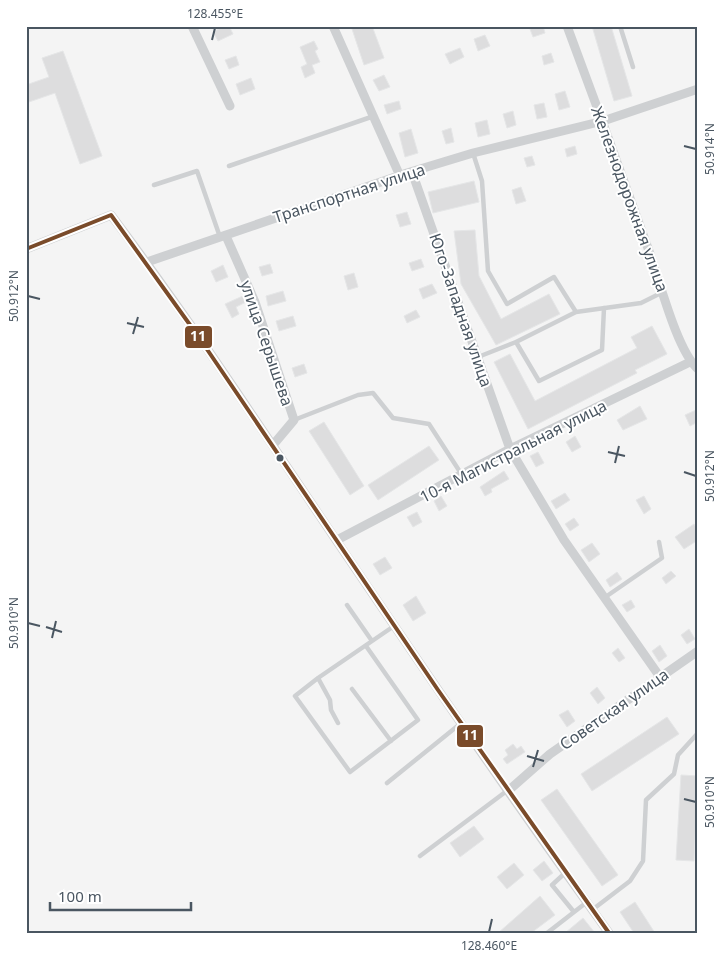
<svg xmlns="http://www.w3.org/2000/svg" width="724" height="959" font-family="'Noto Sans',sans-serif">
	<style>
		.building { fill: #ddddde; stroke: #e5e6e7 }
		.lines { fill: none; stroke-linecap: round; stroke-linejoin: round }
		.service { stroke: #ced0d2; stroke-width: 4.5 }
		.minor { stroke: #ced0d2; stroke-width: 9 }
		.bus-1-casing { stroke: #fff; stroke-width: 8 }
		.bus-1 { stroke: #7a4b2a; stroke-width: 4 }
		.ticks { fill: none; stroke: #4a5661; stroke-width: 2 }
		.bus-dot { fill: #4a5661; stroke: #fff; stroke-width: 2 }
		.labels { text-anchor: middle; stroke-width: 4; stroke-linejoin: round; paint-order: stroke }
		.street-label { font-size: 16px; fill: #4a5661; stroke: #fff }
		.line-badge { stroke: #fff; stroke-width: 2 }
		.badge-label { font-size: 14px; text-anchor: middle; font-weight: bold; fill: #fff }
		.neatline { fill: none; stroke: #4a5661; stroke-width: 2 }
		.ticks-label { font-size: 12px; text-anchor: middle; fill: #4a5661 }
	</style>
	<rect width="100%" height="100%" fill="#f4f4f4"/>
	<path class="building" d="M224 26H229L233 34 218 41 213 32Z
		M351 26H372L384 58 364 65Z
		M539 26H543L545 33 533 37 530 29Z
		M592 26H611L632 96 614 101Z
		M485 35 490 46 478 51 474 39Z
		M314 41 318 49 315 51 320 62 312 65 315 73 305 78 301 67 307 64 300 47Z
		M460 48 464 57 450 64 445 54Z
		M63 51 102 156 80 164 55 93 26 103V85L49 77 42 58Z
		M551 53 554 62 544 65 542 56Z
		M236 56 239 65 229 69 225 60Z
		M384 75 390 87 379 91 373 80Z
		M251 78 255 89 240 95 236 84Z
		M565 91 570 107 559 110 555 94Z
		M399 101 401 109 387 114 384 105Z
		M544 103 547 117 537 119 534 105Z
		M513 111 516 125 507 128 503 114Z
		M487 120 490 134 478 137 475 123Z
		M451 128 454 142 446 144 442 131Z
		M411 129 418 153 405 157 399 133Z
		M575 146 577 154 567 157 565 149Z
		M532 156 535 165 527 167 524 158Z
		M474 181 479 202 433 213 428 192Z
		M521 187 526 201 516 204 512 190Z
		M407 212 411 224 400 227 396 215Z
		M475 230 479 276 501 319 549 294 560 314 496 345 461 284 454 231Z
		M421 259 424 267 412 271 409 263Z
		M270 264 273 273 262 276 259 267Z
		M223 265 228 277 216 282 211 271Z
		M354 273 358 287 348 290 344 276Z
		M432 284 437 293 423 299 419 289Z
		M283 291 286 301 268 306 266 296Z
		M245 295 248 301 236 307 239 314 232 318 225 304Z
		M416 310 420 317 407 323 404 316Z
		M293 316 296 326 279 331 276 321Z
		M652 326 667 354 635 370 637 373 528 429 494 362 510 354 535 401 637 348 631 337Z
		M304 364 307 373 295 377 292 368Z
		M640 406 647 419 623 430 617 420Z
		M696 410 698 422 690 426 685 415Z
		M324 422 364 486 350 495 309 431Z
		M575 436 581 447 572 452 566 442Z
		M429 446 439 460 378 500 368 485Z
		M538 452 544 463 536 467 530 456Z
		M504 471 509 479 491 489 492 492 485 496 480 487Z
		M565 493 570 500 556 509 551 501Z
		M441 496 447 506 439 511 434 501Z
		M644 496 651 509 644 514 636 500Z
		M417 512 422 522 413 527 407 517Z
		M574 518 579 525 570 531 565 524Z
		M694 524 698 530V540L684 549 675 537Z
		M592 543 600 554 589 562 581 550Z
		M385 557 392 568 380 575 373 564Z
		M671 571 676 576 666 584 662 578Z
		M617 572 622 579 610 587 606 580Z
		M416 596 426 613 413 621 403 605Z
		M631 600 635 607 627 612 622 605Z
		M689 629 695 639 687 644 681 635Z
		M660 645 667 656 659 662 652 651Z
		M618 648 625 658 619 662 612 653Z
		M597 687 605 698 598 704 590 693Z
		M568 710 575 721 567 727 559 715Z
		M667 717 679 734 592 791 581 774Z
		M513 744 517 749 521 746 525 752 507 764 503 759 508 755 505 750Z
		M681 775 698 776 694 861 676 860Z
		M557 789 618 875 602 886 541 800Z
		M474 826 484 839 460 857 450 843Z
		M544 861 553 873 542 881 533 870Z
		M514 863 524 875 507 889 497 877Z
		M540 896 555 915 531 933H498Z
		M635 902 655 933H634L620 912Z
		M583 918 595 933H565Z"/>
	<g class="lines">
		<path class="service" d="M620 26 633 67
			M473 153 482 181 488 271 507 304 554 277 576 312
			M229 166 374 116
			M154 185 197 171 220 237
			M516 342 539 381 602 350 604 308
			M478 357 516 342 576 312 641 303 663 292
			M294 420 358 395 373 393 393 418 429 424 462 475
			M604 598 662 558 659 542
			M347 605 372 641
			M366 646 418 720 350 772 295 696 318 678 394 626
			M318 678 330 700 331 710 338 723
			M352 689 391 741
			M387 783 460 724
			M420 856 508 790
			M565 873 552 885 574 912
			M592 910 630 881 643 861 646 800 674 774 678 755 698 733
			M547 933 587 902"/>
		<path class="minor" d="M192 26 230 106
			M333 26 400 176 412 172 510 449 564 540 660 677
			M567 26C595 101 622 175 649 251 659 279 677 351 698 369
			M226 236 255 302 294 420 273 445
			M26 249 111 215C191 321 264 433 338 543 427 674 516 805 609 933
			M147 262 407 173 473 153 603 121 698 89
			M337 540 510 449 690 362
			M509 790 550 754 698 651"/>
		<g class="bus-1-casing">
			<path id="bus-1" d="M26 249 111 215 198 336 438 690 609 933"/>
		</g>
		<use href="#bus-1" class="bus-1"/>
	</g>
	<path class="ticks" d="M212 40 215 28M684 146 696 149M28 296 40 299M127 323 144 327M133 334 138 317M608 452 625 456M615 463 619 446M684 472 696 476M28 623 40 626M46 627 62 632M52 638 56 621M527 756 544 761M533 767 538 750M684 799 696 802M489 932 492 919"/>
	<circle class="bus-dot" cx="280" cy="458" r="4.5"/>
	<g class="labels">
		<g class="street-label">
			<text transform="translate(349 193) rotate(-18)" y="6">Транспортная улица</text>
			<text transform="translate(630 199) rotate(70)" y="6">Железнодорожная улица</text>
			<text transform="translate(461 310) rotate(71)" y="6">Юго-Западная улица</text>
			<text transform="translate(267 343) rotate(71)" y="6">улица Серышева</text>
			<text transform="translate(513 451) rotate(-27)" y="6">10-я Магистральная улица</text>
			<text transform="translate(614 709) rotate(-35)" y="6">Советская улица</text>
		</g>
	</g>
	<g class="line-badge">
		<rect x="184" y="325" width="29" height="24" rx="5" fill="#7a4b2a"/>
		<rect x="456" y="724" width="28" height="24" rx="5" fill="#7a4b2a"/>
	</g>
	<g class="badge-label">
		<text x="198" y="341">11</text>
		<text x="470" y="740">11</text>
	</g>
	<rect width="724" height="959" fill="none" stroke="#ffffff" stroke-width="55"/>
	<path d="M50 902v8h141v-8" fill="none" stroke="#4a5661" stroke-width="2.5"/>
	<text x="58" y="902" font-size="15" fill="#4a5661" stroke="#ffffff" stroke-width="4" paint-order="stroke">100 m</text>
	<rect x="28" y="28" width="668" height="904" class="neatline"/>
	<g class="ticks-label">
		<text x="215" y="18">128.455°E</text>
		<text transform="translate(710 149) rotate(-90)" y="4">50.914°N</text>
		<text transform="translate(14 296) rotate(-90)" y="4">50.912°N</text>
		<text transform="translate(710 476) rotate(-90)" y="4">50.912°N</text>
		<text transform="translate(14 623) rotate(-90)" y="4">50.910°N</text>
		<text transform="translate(710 802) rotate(-90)" y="4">50.910°N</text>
		<text x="489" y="950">128.460°E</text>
	</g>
</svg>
